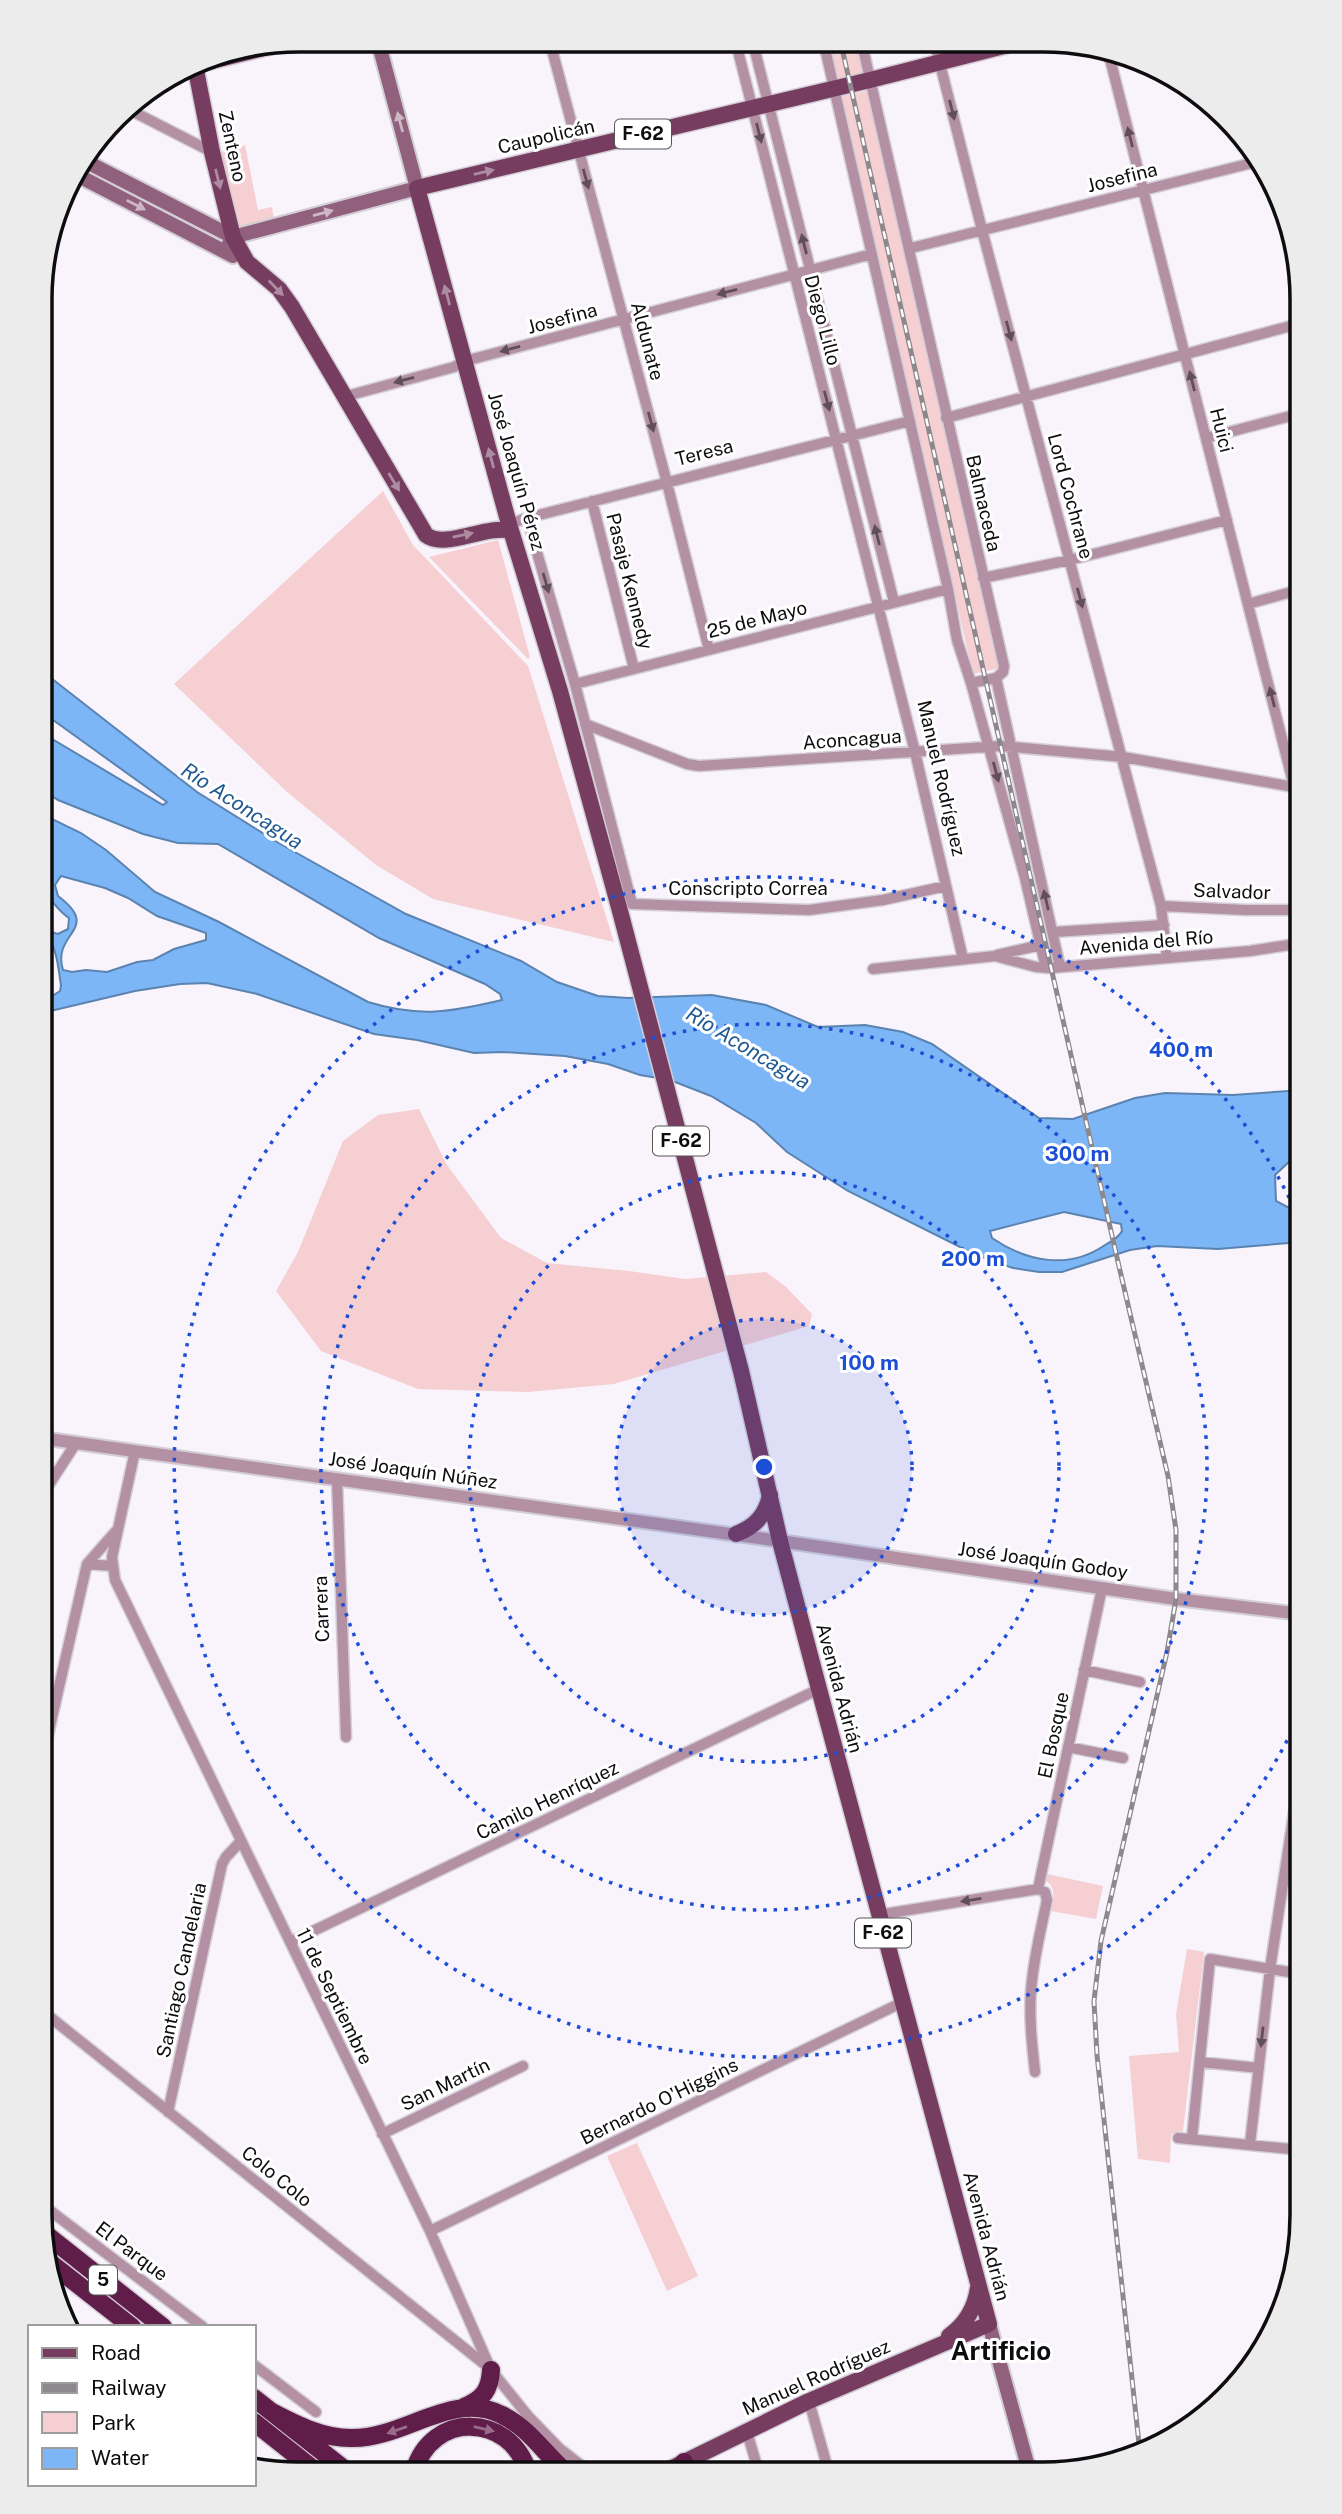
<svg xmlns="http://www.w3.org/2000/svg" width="1342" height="2514" font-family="'Public Sans',sans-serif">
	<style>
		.green { fill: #f6cfd2 }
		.water { fill: #7db6f6; stroke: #5b83b0; stroke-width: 2; fill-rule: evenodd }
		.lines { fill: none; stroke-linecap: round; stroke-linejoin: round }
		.minor-casing { stroke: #d3ced6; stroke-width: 13 }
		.tertiary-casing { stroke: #d3ced6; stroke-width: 16 }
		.secondary-casing { stroke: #d3ced6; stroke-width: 18 }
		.primary-casing { stroke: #d3ced6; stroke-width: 19 }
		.motorway-casing { stroke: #d3ced6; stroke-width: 21 }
		.minor { stroke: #b390a4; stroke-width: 10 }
		.tertiary { stroke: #b390a4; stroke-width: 12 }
		.secondary { stroke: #91607d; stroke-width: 14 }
		.primary { stroke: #773d61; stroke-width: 16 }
		.motorway { stroke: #601d49; stroke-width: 18 }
		.rail-casing { stroke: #8c888e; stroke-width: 5 }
		.rail { stroke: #fff; stroke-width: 2.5; stroke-dasharray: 8; stroke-linecap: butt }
		.oneway { fill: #604e59 }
		.oneway2 { fill: #ceb7c4 }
		.oneway3 { fill: #ad8ba0 }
		.oneway4 { fill: #986c89 }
		.ring { fill: none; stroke: #1d4ed8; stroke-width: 3.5; stroke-dasharray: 3.5 7 }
		.labels { text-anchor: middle; stroke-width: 6; stroke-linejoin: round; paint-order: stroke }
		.shield { fill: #fff; stroke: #565556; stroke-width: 2 }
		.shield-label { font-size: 18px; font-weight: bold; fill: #0d0c0e }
		.street-label { font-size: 19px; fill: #0d0c0e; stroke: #fff }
		.water-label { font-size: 21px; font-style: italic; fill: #1f5993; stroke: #fff }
		.district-label { font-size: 26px; font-weight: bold; fill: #0d0c0e; stroke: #fff }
		.rim { fill: none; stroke: #0d0c0e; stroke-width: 3.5 }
		.centre { fill: #1d4ed8; stroke: #fff; stroke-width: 3.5 }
		.ring-label { font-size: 21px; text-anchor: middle; font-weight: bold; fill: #1d4ed8; stroke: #fff; stroke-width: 6; stroke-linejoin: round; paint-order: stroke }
	</style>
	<rect width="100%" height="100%" fill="#f9f3fc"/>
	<path class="green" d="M828 44H857L863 73 836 80Z
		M867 91 1001 668 973 674 840 97Z
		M245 145 258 210 272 207 274 221 243 230 236 223 221 152Z
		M383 491 413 545 528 666 614 942 433 899 376 865 286 791 174 684Z
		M498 540 530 657 528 659 429 557Z
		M419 1109 447 1165 501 1238 547 1263 629 1271 685 1279 766 1272 785 1286 812 1314 809 1326 614 1384 528 1392 418 1389 321 1351 276 1291 298 1252 343 1141 378 1115Z
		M1047 1874 1103 1886 1096 1919 1051 1911C1053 1899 1057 1888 1046 1881Z
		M1187 1949 1204 1952 1183 2131 1171 2134 1170 2163 1138 2159 1129 2056 1179 2052 1176 2014Z
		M637 2143 698 2276 667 2291 607 2156Z"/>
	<path class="water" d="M42 671 197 792 277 842 406 914 521 961 557 982 598 996 628 998 712 995 766 1005 818 1027 865 1025 903 1032 932 1044 1039 1118 1073 1119 1135 1098 1165 1093 1233 1095 1302 1090 1301 1158 1291 1160 1275 1175 1276 1201 1293 1210 1301 1209V1242L1218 1249 1157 1246 1130 1250 1062 1272H1039L1013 1268 978 1256 848 1191 787 1152 756 1123 711 1096 670 1080 640 1075 608 1064 565 1056 503 1052 474 1053 417 1040 374 1034 257 994 207 983 180 984 135 991 42 1013V998H49L60 991 61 986C59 971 56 938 42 933V929L58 934 68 929 69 918C59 912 55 903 46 896L42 899V814L81 833 106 850 155 892 219 922 368 1002C420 1018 451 1012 502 1000L500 994 485 984 379 938 218 844 178 843 143 834 58 800 42 789V733L163 805 167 802 42 712ZM61 876 105 888 128 898 157 916 206 933V940L174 949 153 960 137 962 107 972 86 970 72 972 63 970C51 932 103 930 58 896L55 885ZM1064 1212 1121 1224 1122 1231C1118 1238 1112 1241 1105 1245 1069 1270 1027 1262 992 1238L990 1231Z"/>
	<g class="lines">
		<g class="minor-casing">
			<path id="minor" d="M550 42 667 483 709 650
				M736 43 915 752 963 959
				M753 43 894 602
				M824 44 948 589 957 640 971 683 1025 878 1046 968
				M862 44 1004 666 1003 672 996 678
				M935 44 982 230 1161 906 1167 958
				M1108 51 1302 818
				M126 108 212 152
				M911 248 1260 161
				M343 397 454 367 465 361 872 254
				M946 418 1302 323
				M1206 438 1302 413
				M592 501 634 669
				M527 518 575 684 632 904 809 910 883 900 946 886
				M509 524 527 518 910 421
				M983 578 1070 560 1227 520
				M1248 604 1302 589
				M996 678 1060 967
				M971 683 996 678
				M575 684 948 589
				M585 724 687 764 699 766 1001 746 1123 757 1294 787
				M1289 763 1302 762
				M1161 906 1245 910H1302
				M1054 932 1164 925
				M997 955 1041 945
				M873 969 995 956 1036 967 1051 968 1250 951 1302 943
				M135 1451 112 1557 115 1580 430 2231 491 2370 528 2416 560 2449 582 2466 600 2472 632 2469 645 2473
				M337 1479 346 1737
				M41 1497 76 1443
				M87 1564 112 1566
				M1084 1670 1140 1682
				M1068 1747 1123 1758
				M41 1766 87 1564 116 1531
				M1038 1889 1102 1588
				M878 1915 1038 1889 1045 1892 1047 1900C1041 1930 1033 1960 1031 1991 1029 2018 1032 2045 1035 2072
				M290 1942 819 1689
				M40 2009 488 2367
				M1200 2062 1259 2068
				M168 2112 222 1864 226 1857 240 1842
				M382 2134 523 2066
				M1178 2138 1301 2150
				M1192 2138 1210 1959 1301 1974
				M1250 2144 1270 1969 1301 1766
				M40 2203 203 2327
				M430 2231 903 2002
				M254 2365 316 2412
				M809 2401 829 2473
				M747 2432 759 2473"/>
		</g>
		<g class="tertiary-casing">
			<path id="tertiary" d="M41 1438 780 1541 1176 1599 1301 1614"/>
		</g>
		<g class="secondary-casing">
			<path id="secondary" d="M85 161 233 237
				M75 174 233 256
				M225 251 233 237 417 188 378 41
				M989 2324 1030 2474"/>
		</g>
		<g class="primary-casing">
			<path id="primary" d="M284 43 195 65 212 152 233 237 247 262 279 289 292 307 426 535C445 550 487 524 511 531
				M736 1534C755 1527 766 1515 770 1495
				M949 2336C966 2324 975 2309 978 2288
				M662 2473 809 2401 989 2324 819 1689 780 1541 741 1371 620 911 560 691 509 524 417 188 870 80 1008 45"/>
		</g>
		<g class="motorway-casing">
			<path id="motorway" d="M43 2232 163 2327
				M48 2261 132 2327
				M254 2398 348 2472
				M464 2407C483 2399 490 2390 491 2370
				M272 2412C297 2425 324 2439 353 2438 405 2438 453 2390 502 2415 528 2427 545 2454 566 2472
				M254 2422 317 2472
				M414 2472C431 2411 510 2412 528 2472
				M674 2473 684 2462"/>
		</g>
		<use href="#minor" class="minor"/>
		<use href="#tertiary" class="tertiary"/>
		<use href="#secondary" class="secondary"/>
		<use href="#primary" class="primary"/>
		<use href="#motorway" class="motorway"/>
		<g class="rail-casing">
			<path id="rail" d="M841 44 1118 1262 1168 1476 1176 1530V1599L1167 1652 1101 1941 1094 2001 1097 2055 1140 2453"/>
		</g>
		<use href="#rail" class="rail"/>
	</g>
	<defs><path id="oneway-solid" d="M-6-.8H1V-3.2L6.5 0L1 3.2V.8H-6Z" transform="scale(1.75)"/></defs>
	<g class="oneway">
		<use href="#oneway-solid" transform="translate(952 110) rotate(76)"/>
		<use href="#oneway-solid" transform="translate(759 133) rotate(76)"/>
		<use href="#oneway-solid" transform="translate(1130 137) rotate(-104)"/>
		<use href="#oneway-solid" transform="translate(586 179) rotate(75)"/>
		<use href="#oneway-solid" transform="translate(804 244) rotate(-104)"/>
		<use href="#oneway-solid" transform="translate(727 292) rotate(165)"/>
		<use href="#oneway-solid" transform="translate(1009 331) rotate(75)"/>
		<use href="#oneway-solid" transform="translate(510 349) rotate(165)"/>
		<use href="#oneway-solid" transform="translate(404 380) rotate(165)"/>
		<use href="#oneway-solid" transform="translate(1192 381) rotate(-104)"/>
		<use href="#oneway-solid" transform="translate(827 401) rotate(75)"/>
		<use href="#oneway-solid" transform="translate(651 422) rotate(75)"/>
		<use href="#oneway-solid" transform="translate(877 535) rotate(-104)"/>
		<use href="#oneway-solid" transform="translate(546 583) rotate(74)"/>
		<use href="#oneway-solid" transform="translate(1080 598) rotate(75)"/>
		<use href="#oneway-solid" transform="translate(1272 697) rotate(-104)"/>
		<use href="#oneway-solid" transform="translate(996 772) rotate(75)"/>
		<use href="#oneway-solid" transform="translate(1046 900) rotate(-103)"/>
		<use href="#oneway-solid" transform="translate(971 1900) rotate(171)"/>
		<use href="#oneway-solid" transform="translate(1262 2037) rotate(96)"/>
	</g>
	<g class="oneway2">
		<use href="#oneway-solid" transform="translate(400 122) rotate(-105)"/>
		<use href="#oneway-solid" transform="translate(136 205) rotate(27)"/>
		<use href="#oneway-solid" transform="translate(323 213) rotate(-15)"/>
	</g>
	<g class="oneway3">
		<use href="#oneway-solid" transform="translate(484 172) rotate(-13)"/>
		<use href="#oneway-solid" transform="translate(218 179) rotate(76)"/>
		<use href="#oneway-solid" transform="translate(276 288) rotate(46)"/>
		<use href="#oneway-solid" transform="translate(447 295) rotate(-105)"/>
		<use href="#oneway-solid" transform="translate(491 458) rotate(-105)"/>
		<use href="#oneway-solid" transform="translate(394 482) rotate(59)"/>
		<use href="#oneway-solid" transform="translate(463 535) rotate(-11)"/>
	</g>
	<g class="oneway4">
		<use href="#oneway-solid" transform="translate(484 2429) rotate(13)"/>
		<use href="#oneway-solid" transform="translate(397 2430) rotate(161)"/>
	</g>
	<circle cx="764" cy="1467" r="148" fill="#1d4ed8" fill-opacity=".12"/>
	<g class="ring">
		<circle cx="764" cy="1467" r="148"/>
		<circle cx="764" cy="1467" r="295"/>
		<circle cx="764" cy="1467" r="443"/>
		<path d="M1301 1712A590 590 0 1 1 1301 1222"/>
	</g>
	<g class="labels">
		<g class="shield">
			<rect x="615" y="119.5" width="56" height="29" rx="5"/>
			<rect x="653" y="1126.5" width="56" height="29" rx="5"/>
			<rect x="855" y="1918.5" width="56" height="29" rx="5"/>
			<rect x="89" y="2265.5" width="28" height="29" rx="5"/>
		</g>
		<g class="shield-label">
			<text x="643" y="140">F-62</text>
			<text x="681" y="1147">F-62</text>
			<text x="883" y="1939">F-62</text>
			<text x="103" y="2286">5</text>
		</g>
		<g class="street-label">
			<text transform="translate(546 136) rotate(-13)" y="7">Caupolicán</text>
			<text transform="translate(233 146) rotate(78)" y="7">Zenteno</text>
			<text transform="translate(1122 177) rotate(-14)" y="7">Josefina</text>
			<text transform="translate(562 318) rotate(-15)" y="7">Josefina</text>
			<text transform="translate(823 320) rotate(75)" y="7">Diego Lillo</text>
			<text transform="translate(648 341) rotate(75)" y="7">Aldunate</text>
			<text transform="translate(1222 430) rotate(76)" y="7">Huici</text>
			<text transform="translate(704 452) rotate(-14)" y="7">Teresa</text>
			<text transform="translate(517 471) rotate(74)" y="7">José Joaquín Pérez</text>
			<text transform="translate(1071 496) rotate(75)" y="7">Lord Cochrane</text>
			<text transform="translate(984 503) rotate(77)" y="7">Balmaceda</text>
			<text transform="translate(630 581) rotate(76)" y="7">Pasaje Kennedy</text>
			<text transform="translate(757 619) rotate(-14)" y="7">25 de Mayo</text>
			<text transform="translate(852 739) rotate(-4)" y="7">Aconcagua</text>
			<text transform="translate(942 778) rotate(77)" y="7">Manuel Rodríguez</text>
			<text x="748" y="895">Conscripto Correa</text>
			<text transform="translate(1232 891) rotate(2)" y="7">Salvador</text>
			<text transform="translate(1146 942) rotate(-5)" y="7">Avenida del Río</text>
			<text transform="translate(413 1470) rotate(8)" y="7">José Joaquín Núñez</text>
			<text transform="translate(1043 1560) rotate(8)" y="7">José Joaquín Godoy</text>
			<text transform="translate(321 1609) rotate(-92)" y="7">Carrera</text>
			<text transform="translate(840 1688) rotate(75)" y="7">Avenida Adrián</text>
			<text transform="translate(1053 1735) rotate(-78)" y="7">El Bosque</text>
			<text transform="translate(547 1800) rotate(-26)" y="7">Camilo Henríquez</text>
			<text transform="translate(181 1970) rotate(-78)" y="7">Santiago Candelaria</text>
			<text transform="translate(335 1996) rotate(64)" y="7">11 de Septiembre</text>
			<text transform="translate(445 2084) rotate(-26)" y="7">San Martín</text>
			<text transform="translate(659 2101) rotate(-26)" y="7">Bernardo O'Higgins</text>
			<text transform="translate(277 2176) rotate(39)" y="7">Colo Colo</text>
			<text transform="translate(987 2236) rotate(75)" y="7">Avenida Adrián</text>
			<text transform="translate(132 2251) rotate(37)" y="7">El Parque</text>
			<text transform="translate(816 2377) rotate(-24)" y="7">Manuel Rodríguez</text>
		</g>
		<g class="water-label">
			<text transform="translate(242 806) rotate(33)" y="7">Río Aconcagua</text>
			<text transform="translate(748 1048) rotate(31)" y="7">Río Aconcagua</text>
		</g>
		<g class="district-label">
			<text x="1001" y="2360">Artificio</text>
		</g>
	</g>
	<path d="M0 0H1342V2514H0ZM299 52H1043A247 247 0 0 1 1290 299V2215A247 247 0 0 1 1043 2462H299A247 247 0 0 1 52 2215V299A247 247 0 0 1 299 52Z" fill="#ececec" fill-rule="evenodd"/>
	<path class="rim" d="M299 52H1043A247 247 0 0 1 1290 299V2215A247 247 0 0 1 1043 2462H299A247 247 0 0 1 52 2215V299A247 247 0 0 1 299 52Z"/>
	<circle cx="764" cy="1467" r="10" class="centre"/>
	<g class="ring-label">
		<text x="1181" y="1057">400 m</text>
		<text x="1077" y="1161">300 m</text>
		<text x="973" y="1266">200 m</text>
		<text x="869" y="1370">100 m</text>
	</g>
	<rect x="28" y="2325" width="228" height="161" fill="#ffffff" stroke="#9e9e9f" stroke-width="2"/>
	<rect x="42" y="2348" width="35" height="10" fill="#773d61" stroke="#9e9e9f" stroke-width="2"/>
	<text x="91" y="2360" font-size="21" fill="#0d0c0e">Road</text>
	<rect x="42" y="2383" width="35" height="10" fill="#8c888e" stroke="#9e9e9f" stroke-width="2"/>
	<text x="91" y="2395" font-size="21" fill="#0d0c0e">Railway</text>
	<rect x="42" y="2412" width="35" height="21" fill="#f6cfd2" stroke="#9e9e9f" stroke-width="2"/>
	<text x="91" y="2430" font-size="21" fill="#0d0c0e">Park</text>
	<rect x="42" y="2448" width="35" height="21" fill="#7db6f6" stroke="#9e9e9f" stroke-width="2"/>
	<text x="91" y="2465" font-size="21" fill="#0d0c0e">Water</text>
</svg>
